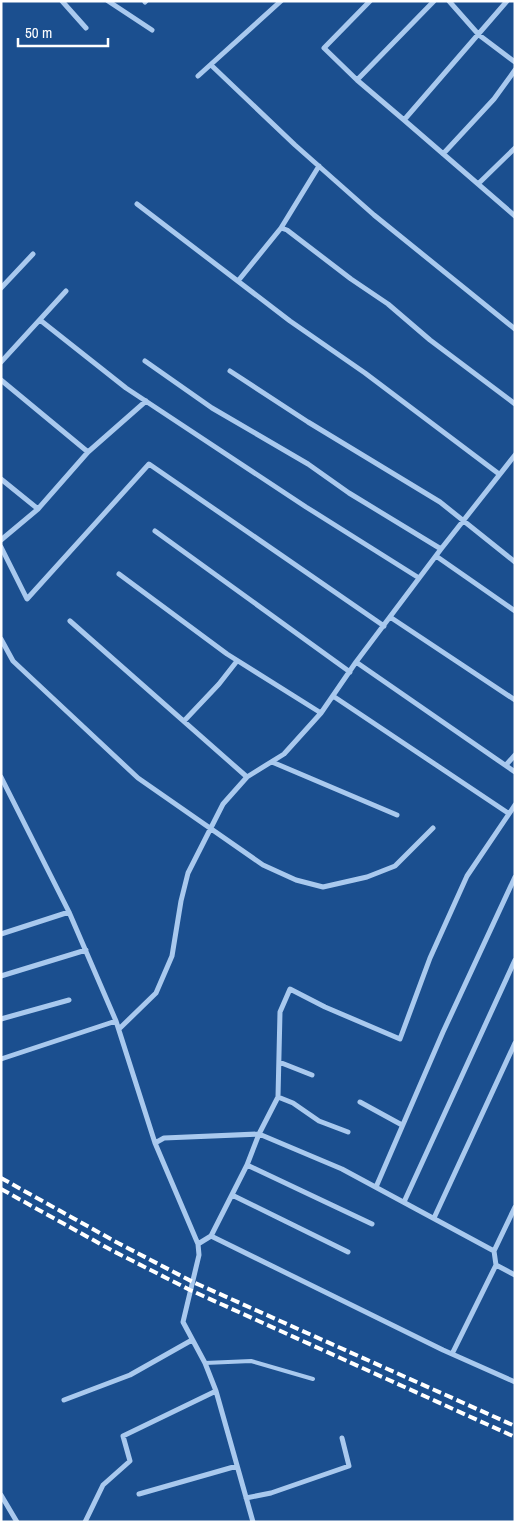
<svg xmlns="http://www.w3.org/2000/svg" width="516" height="1523" font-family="'Archivo Narrow',sans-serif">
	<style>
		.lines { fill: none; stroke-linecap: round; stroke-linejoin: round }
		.lane { stroke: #a9c9ee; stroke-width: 4 }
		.street { stroke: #a9c9ee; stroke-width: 5 }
		.rail { stroke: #fff; stroke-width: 4; stroke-dasharray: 9 4; stroke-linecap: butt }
	</style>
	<rect width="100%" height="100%" fill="#1b4f8f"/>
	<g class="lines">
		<path class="lane" d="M205 1363 251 1361 313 1379"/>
		<path class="street" d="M62 1 86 28
			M108 1 152 30
			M370 1 324 48 357 80 404 120
			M449 1 479 35 515 62
			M507 1 404 120 515 216
			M145 2 146 1
			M211 65 295 145 374 215 515 329
			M198 76 281 1
			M357 80 434 1
			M443 154 494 99 515 70
			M478 184 515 148
			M137 204 290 321 365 373 499 474
			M281 228 287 230 351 279 388 304 430 340 515 404
			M238 281 281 228 319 166
			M1 288 33 254
			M40 320 126 388 306 507 419 578
			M145 361 212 408 308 464 349 493 441 549
			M1 362 66 291
			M230 371 308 422 440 502 515 562
			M1 380 88 452 146 401
			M1 479 38 509
			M155 531 350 672
			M1 540 38 509 88 452
			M1 547 27 599 149 464 384 626
			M436 556 515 611
			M119 574 227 654 321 713
			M390 617 515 700
			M70 621 247 777
			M1 639 13 661 138 778 263 865 296 880 323 887 367 877 395 866 433 828
			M356 662 515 772
			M333 696 508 813
			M184 721 219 684 237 661
			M272 762 397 815
			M506 765 515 755
			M1 777 69 912 116 1021 155 1143 198 1244 199 1255 183 1322 205 1363 216 1391 253 1522
			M1 934 69 912
			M1 976 86 950
			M1 1019 69 1000
			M119 1029 156 993 172 956 181 901 188 873 223 804 247 777 284 754 321 713 356 662 441 549 515 455
			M1 1059 116 1021
			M279 1062 312 1075
			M278 1097 293 1103 319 1121 348 1132
			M360 1102 402 1125
			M155 1143 164 1138 259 1134 342 1169 494 1251 496 1265 515 1275
			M247 1165 372 1224
			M376 1187 443 1032 515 877
			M232 1195 348 1252
			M404 1202 515 960
			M434 1218 515 1043
			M211 1236 443 1350 515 1382
			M198 1244 211 1236 247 1165 259 1134 278 1097 280 1012 290 989 325 1007 400 1039 430 958 467 876 515 805
			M494 1251 515 1207
			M452 1354 496 1265
			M64 1400 130 1375 192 1340
			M139 1494 237 1466
			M1 1495 17 1522
			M246 1498 271 1493 349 1466 342 1438
			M85 1522 103 1485 130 1461 123 1436 216 1391"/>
		<path class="rail" d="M1 1178 118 1243 193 1282 515 1426
			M1 1189 113 1251 190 1290 515 1437"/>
	</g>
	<rect width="516" height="1523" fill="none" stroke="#ffffff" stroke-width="5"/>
	<path d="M18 38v8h90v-8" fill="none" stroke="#ffffff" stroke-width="2.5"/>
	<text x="25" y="38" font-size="15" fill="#ffffff" stroke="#1b4f8f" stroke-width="4" paint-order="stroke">50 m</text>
</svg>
